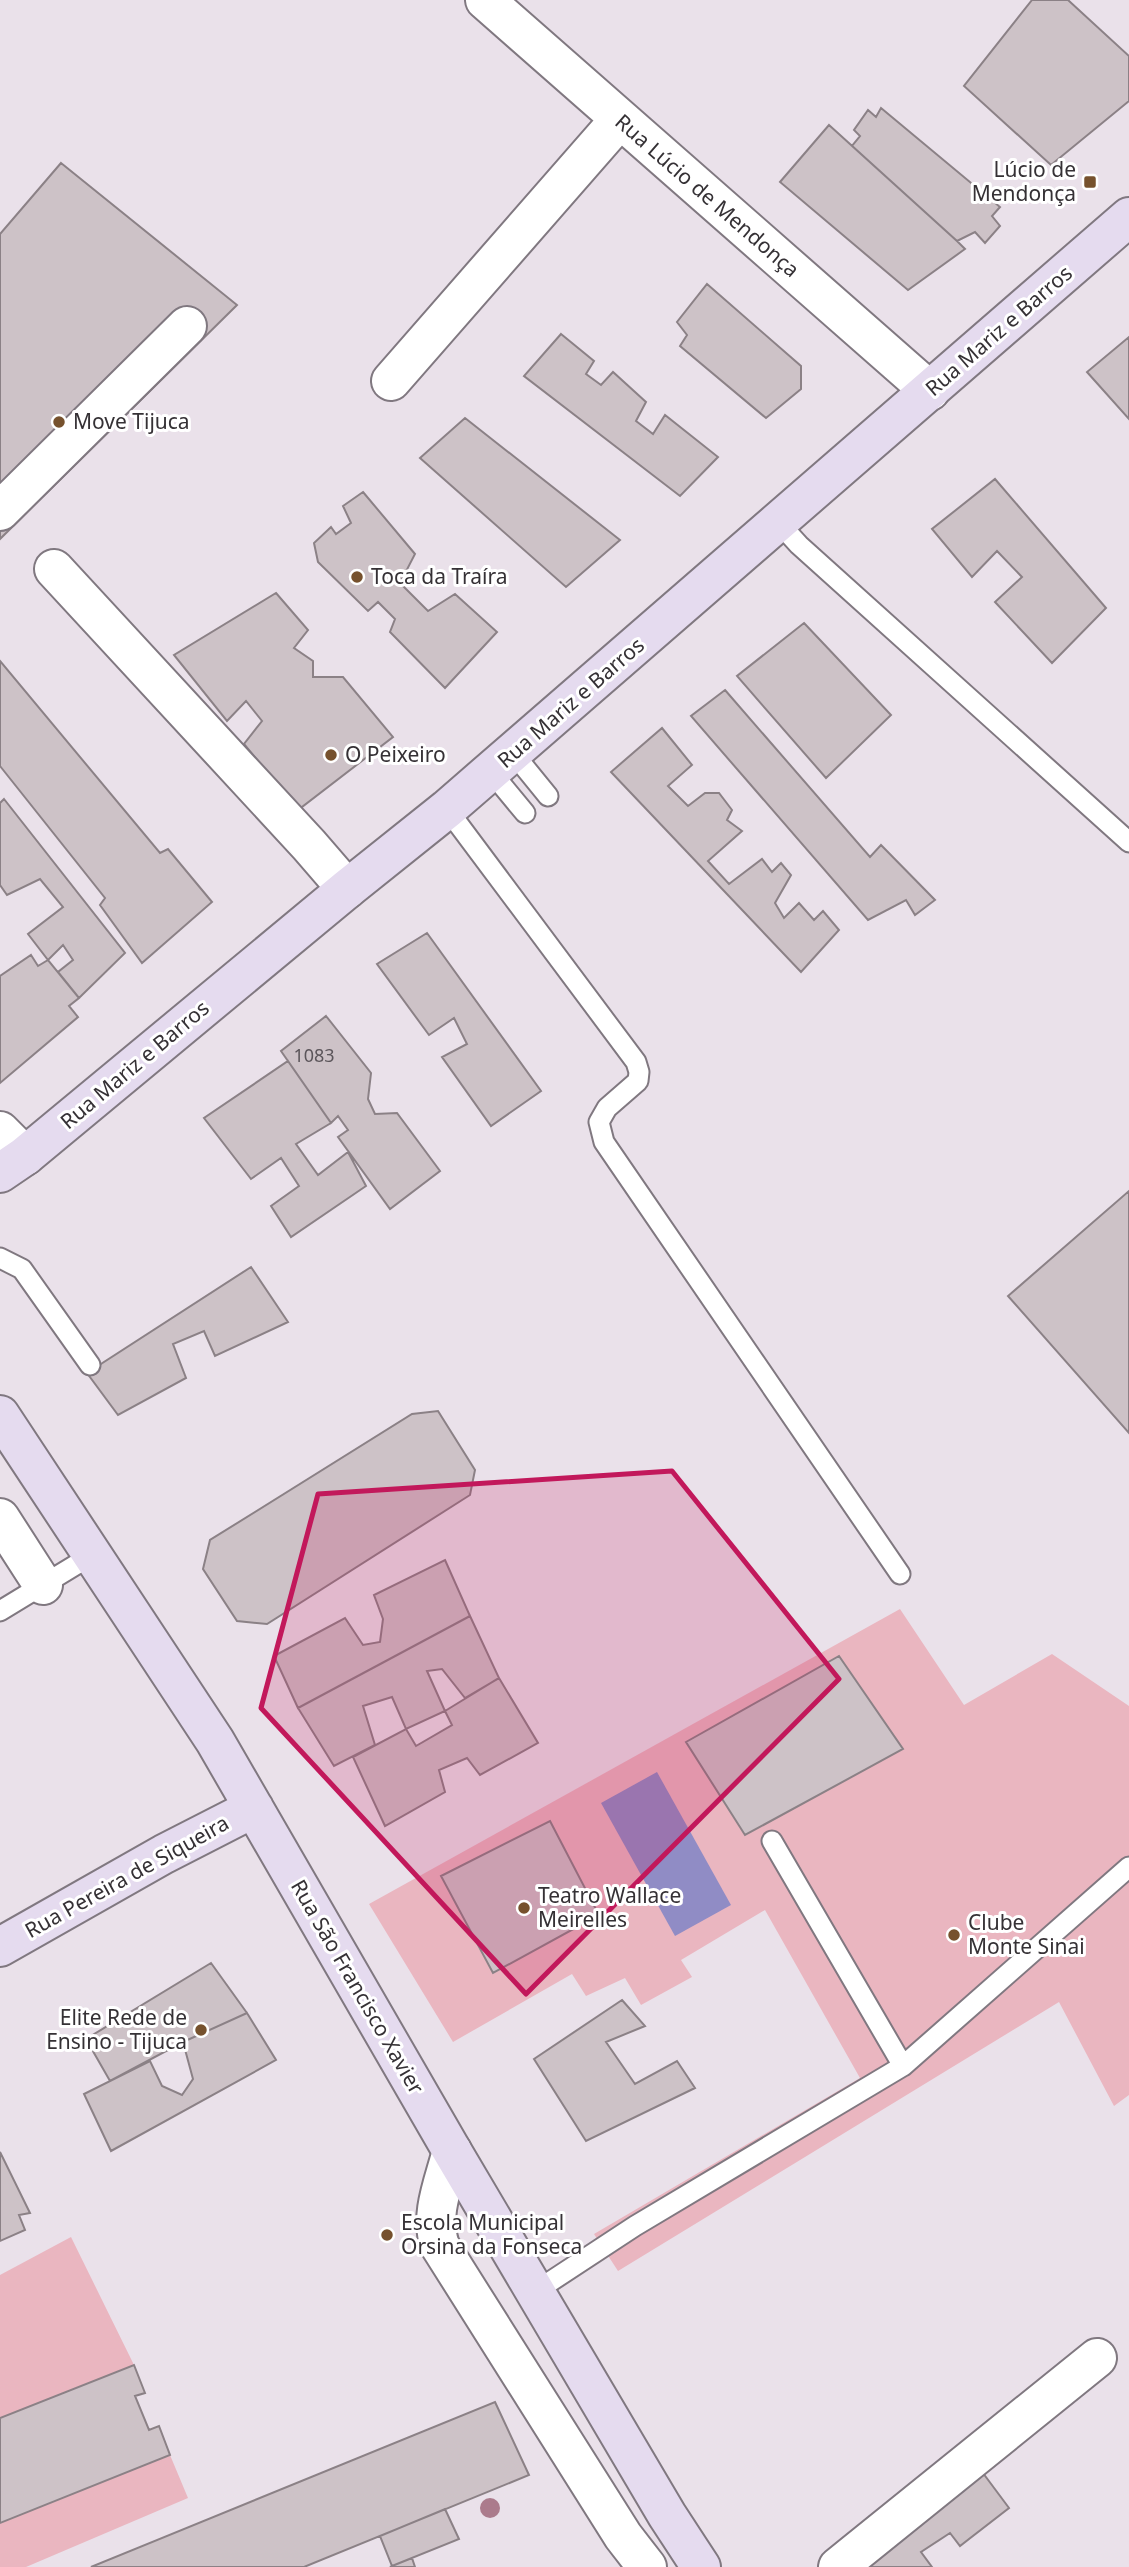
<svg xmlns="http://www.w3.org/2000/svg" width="1129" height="2567" font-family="'Noto Sans',sans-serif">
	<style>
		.green { fill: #eab6c0 }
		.water { fill: #908cc5 }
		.building { fill: #cdc2c7; stroke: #8b8186; stroke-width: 2 }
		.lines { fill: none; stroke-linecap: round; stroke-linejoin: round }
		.lane-casing { stroke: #807880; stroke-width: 23 }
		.street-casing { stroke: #807880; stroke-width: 42 }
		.secondary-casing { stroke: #807880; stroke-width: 42 }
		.lane { stroke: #fff; stroke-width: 19 }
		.street { stroke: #fff; stroke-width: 38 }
		.secondary { stroke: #e5dbef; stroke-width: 38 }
		.tree { fill: #ab7b8c }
		.marked { fill: #c2185b; fill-opacity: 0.2; stroke: #c2185b; stroke-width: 5; stroke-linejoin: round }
		.poi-dot { fill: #76512d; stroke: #fff; stroke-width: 2.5 }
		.labels { text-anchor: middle; stroke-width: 6; stroke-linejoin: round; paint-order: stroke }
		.number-label { font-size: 18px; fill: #5b555a }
		.poi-label { font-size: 21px; fill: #353135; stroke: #fff; text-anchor: start }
		.street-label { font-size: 21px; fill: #353135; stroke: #fff }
	</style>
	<rect width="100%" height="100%" fill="#eae1ea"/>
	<path class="green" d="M900 1609 964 1705 1052 1654 1129 1706V2095L1114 2106 1059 2002 618 2271 594 2234 860 2078 765 1910 681 1960 692 1977 641 2005 625 1978 586 1996 572 1974 453 2042 369 1904Z
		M71 2237 134 2365 0 2418V2275Z
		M170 2455 188 2498 26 2567H0V2523Z"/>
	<path class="water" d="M657 1772 731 1905 675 1936 601 1803Z"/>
	<path class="building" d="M1032 0H1068L1129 56V101L1051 165 964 86Z
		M881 108 1000 207 992 216 1000 226 985 243 975 232 957 241 852 146 860 136 854 130 868 110 876 117Z
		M829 125 957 241 965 249 908 290 780 182Z
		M61 163 237 305 0 539V234Z
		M707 284 801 366V389L766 418 680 346 687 335 677 322Z
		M561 334 594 361 586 374 601 385 613 372 646 402 636 421 653 434 665 415 718 457 680 496 524 376Z
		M1129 337V419L1087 372Z
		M465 418 620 540 566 587 420 458Z
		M995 479 1106 608 1052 663 995 602 1022 577 997 551 972 577 932 529Z
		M363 492 415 554 400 583 428 611 455 594 497 632 445 688 390 632 395 619 378 602 368 611 318 562 314 543 331 527 336 534 351 523 343 506Z
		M276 593 308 630 294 648 313 661V677H343L393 737 298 810 244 744 262 721 246 701 227 721 174 655Z
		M804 623 891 715 826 778 737 676Z
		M0 661 160 853 168 849 212 902 142 963 100 905 105 898 0 766Z
		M725 690 870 857 881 845 935 900 915 915 906 900 868 920 691 716Z
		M662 728 692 765 668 786 688 806 705 793H719L732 810 727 820 742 831 708 861 729 884 762 859 772 872 781 863 791 875 775 903 784 918 799 903 814 920 823 911 839 930 801 972 611 772Z
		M4 799 125 953 79 998 58 972 73 960 63 945 48 960 28 934 63 907 40 879 7 895 0 885V803Z
		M427 933 541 1091 491 1126 442 1057 467 1044 454 1018 429 1035 377 964Z
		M31 955 38 966 48 960 79 998 69 1006 78 1017 0 1083V976Z
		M326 1016 371 1073 368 1099 375 1114 397 1113 440 1171 390 1209 338 1137 348 1130 338 1116 331 1123 281 1051Z
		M288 1061 331 1123 296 1144 318 1175 348 1152 366 1186 291 1237 271 1206 299 1186 281 1158 251 1179 204 1118Z
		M1129 1191V1433L1008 1296Z
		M251 1267 288 1322 215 1356 204 1331 173 1344 186 1378 118 1415 87 1373Z
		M438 1411 475 1470 470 1495 267 1624 237 1621 203 1569 210 1540 412 1414Z
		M445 1560 470 1616 298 1708 274 1656 345 1618 363 1645 380 1642 383 1619 374 1595Z
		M470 1616 499 1678 465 1698 442 1669 427 1671 445 1711 406 1729 392 1697 363 1706 375 1745 334 1766 298 1708Z
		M839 1656 903 1749 745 1835 686 1742Z
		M499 1678 538 1743 480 1775 467 1758 439 1770 445 1792 385 1826 353 1757 406 1729 416 1746 452 1725 445 1711Z
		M550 1821 599 1915 493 1973 441 1876Z
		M211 1963 247 2013 183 2042 110 2081 86 2039Z
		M622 2000 645 2026 606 2042 635 2084 677 2061 695 2088 586 2141 534 2059Z
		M247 2013 276 2060 111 2151 84 2094 150 2061 162 2086 182 2095 193 2079 183 2042Z
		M0 2152 30 2213 19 2215 25 2230 0 2241Z
		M134 2365 145 2393 135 2396 149 2430 159 2426 170 2455 0 2523V2418Z
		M495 2402 529 2475 304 2567H91Z
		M977 2465 1009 2508 960 2546 950 2533 921 2552 932 2567H850Z
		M445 2509 459 2539 392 2566 380 2536Z
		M412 2558 415 2567H390L392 2566Z"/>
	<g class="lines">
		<g class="lane-casing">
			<path id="lane" d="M778 522 799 545 1129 842
				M513 753 548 796
				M491 772 525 813
				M447 809 636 1062 639 1072 638 1081 607 1108 599 1122 604 1142 900 1574
				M0 1258 22 1269 90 1365
				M0 1611 92 1555
				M772 1841 903 2066
				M536 2291 635 2226 903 2066 1129 1867"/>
		</g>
		<g class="street-casing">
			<path id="street" d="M485 0 930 391
				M391 381 620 119
				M0 511 187 326
				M54 569 309 845 347 889
				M0 1131 25 1156
				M0 1518 43 1585
				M452 2151C444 2182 429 2215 440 2246L623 2536 647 2567
				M838 2567 1097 2358"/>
		</g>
		<g class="secondary-casing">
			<path id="secondary" d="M0 1173 25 1156 347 889 447 809 1129 217
				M0 1415 215 1741 452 2151 667 2515 701 2567
				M0 1947 164 1854 254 1808"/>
		</g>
		<use href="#lane" class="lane"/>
		<use href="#street" class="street"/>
		<use href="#secondary" class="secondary"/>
	</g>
	<circle class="tree" cx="490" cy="2508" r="10"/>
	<path class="marked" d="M672 1471 839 1679 526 1994 261 1708 318 1494Z"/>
	<g class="poi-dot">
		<rect x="1083" y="175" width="14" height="14" rx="3.5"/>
		<circle cx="59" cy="422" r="7"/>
		<circle cx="357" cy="577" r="7"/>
		<circle cx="331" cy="755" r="7"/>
		<circle cx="524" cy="1908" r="7"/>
		<circle cx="954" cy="1935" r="7"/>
		<circle cx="201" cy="2030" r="7"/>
		<circle cx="387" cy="2235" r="7"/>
	</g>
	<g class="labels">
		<g class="number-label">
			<text x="314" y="1062">1083</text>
		</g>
		<g class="poi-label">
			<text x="1076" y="177" text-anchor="end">Lúcio de<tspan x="1076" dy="24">Mendonça</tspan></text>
			<text x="73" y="429">Move Tijuca</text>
			<text x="371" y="584">Toca da Traíra</text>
			<text x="345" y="762">O Peixeiro</text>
			<text x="538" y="1903">Teatro Wallace<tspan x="538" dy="24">Meirelles</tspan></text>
			<text x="968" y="1930">Clube<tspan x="968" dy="24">Monte Sinai</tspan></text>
			<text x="187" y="2025" text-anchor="end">Elite Rede de<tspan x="187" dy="24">Ensino - Tijuca</tspan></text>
			<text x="401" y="2230">Escola Municipal<tspan x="401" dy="24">Orsina da Fonseca</tspan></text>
		</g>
		<g class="street-label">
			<text transform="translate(707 196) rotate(41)" y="7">Rua Lúcio de Mendonça</text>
			<text transform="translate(999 331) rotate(-41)" y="7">Rua Mariz e Barros</text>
			<text transform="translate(571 703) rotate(-41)" y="7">Rua Mariz e Barros</text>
			<text transform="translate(135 1065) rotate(-40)" y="7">Rua Mariz e Barros</text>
			<text transform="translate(127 1877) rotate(-29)" y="7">Rua Pereira de Siqueira</text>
			<text transform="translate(357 1987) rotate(60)" y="7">Rua São Francisco Xavier</text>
		</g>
	</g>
</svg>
